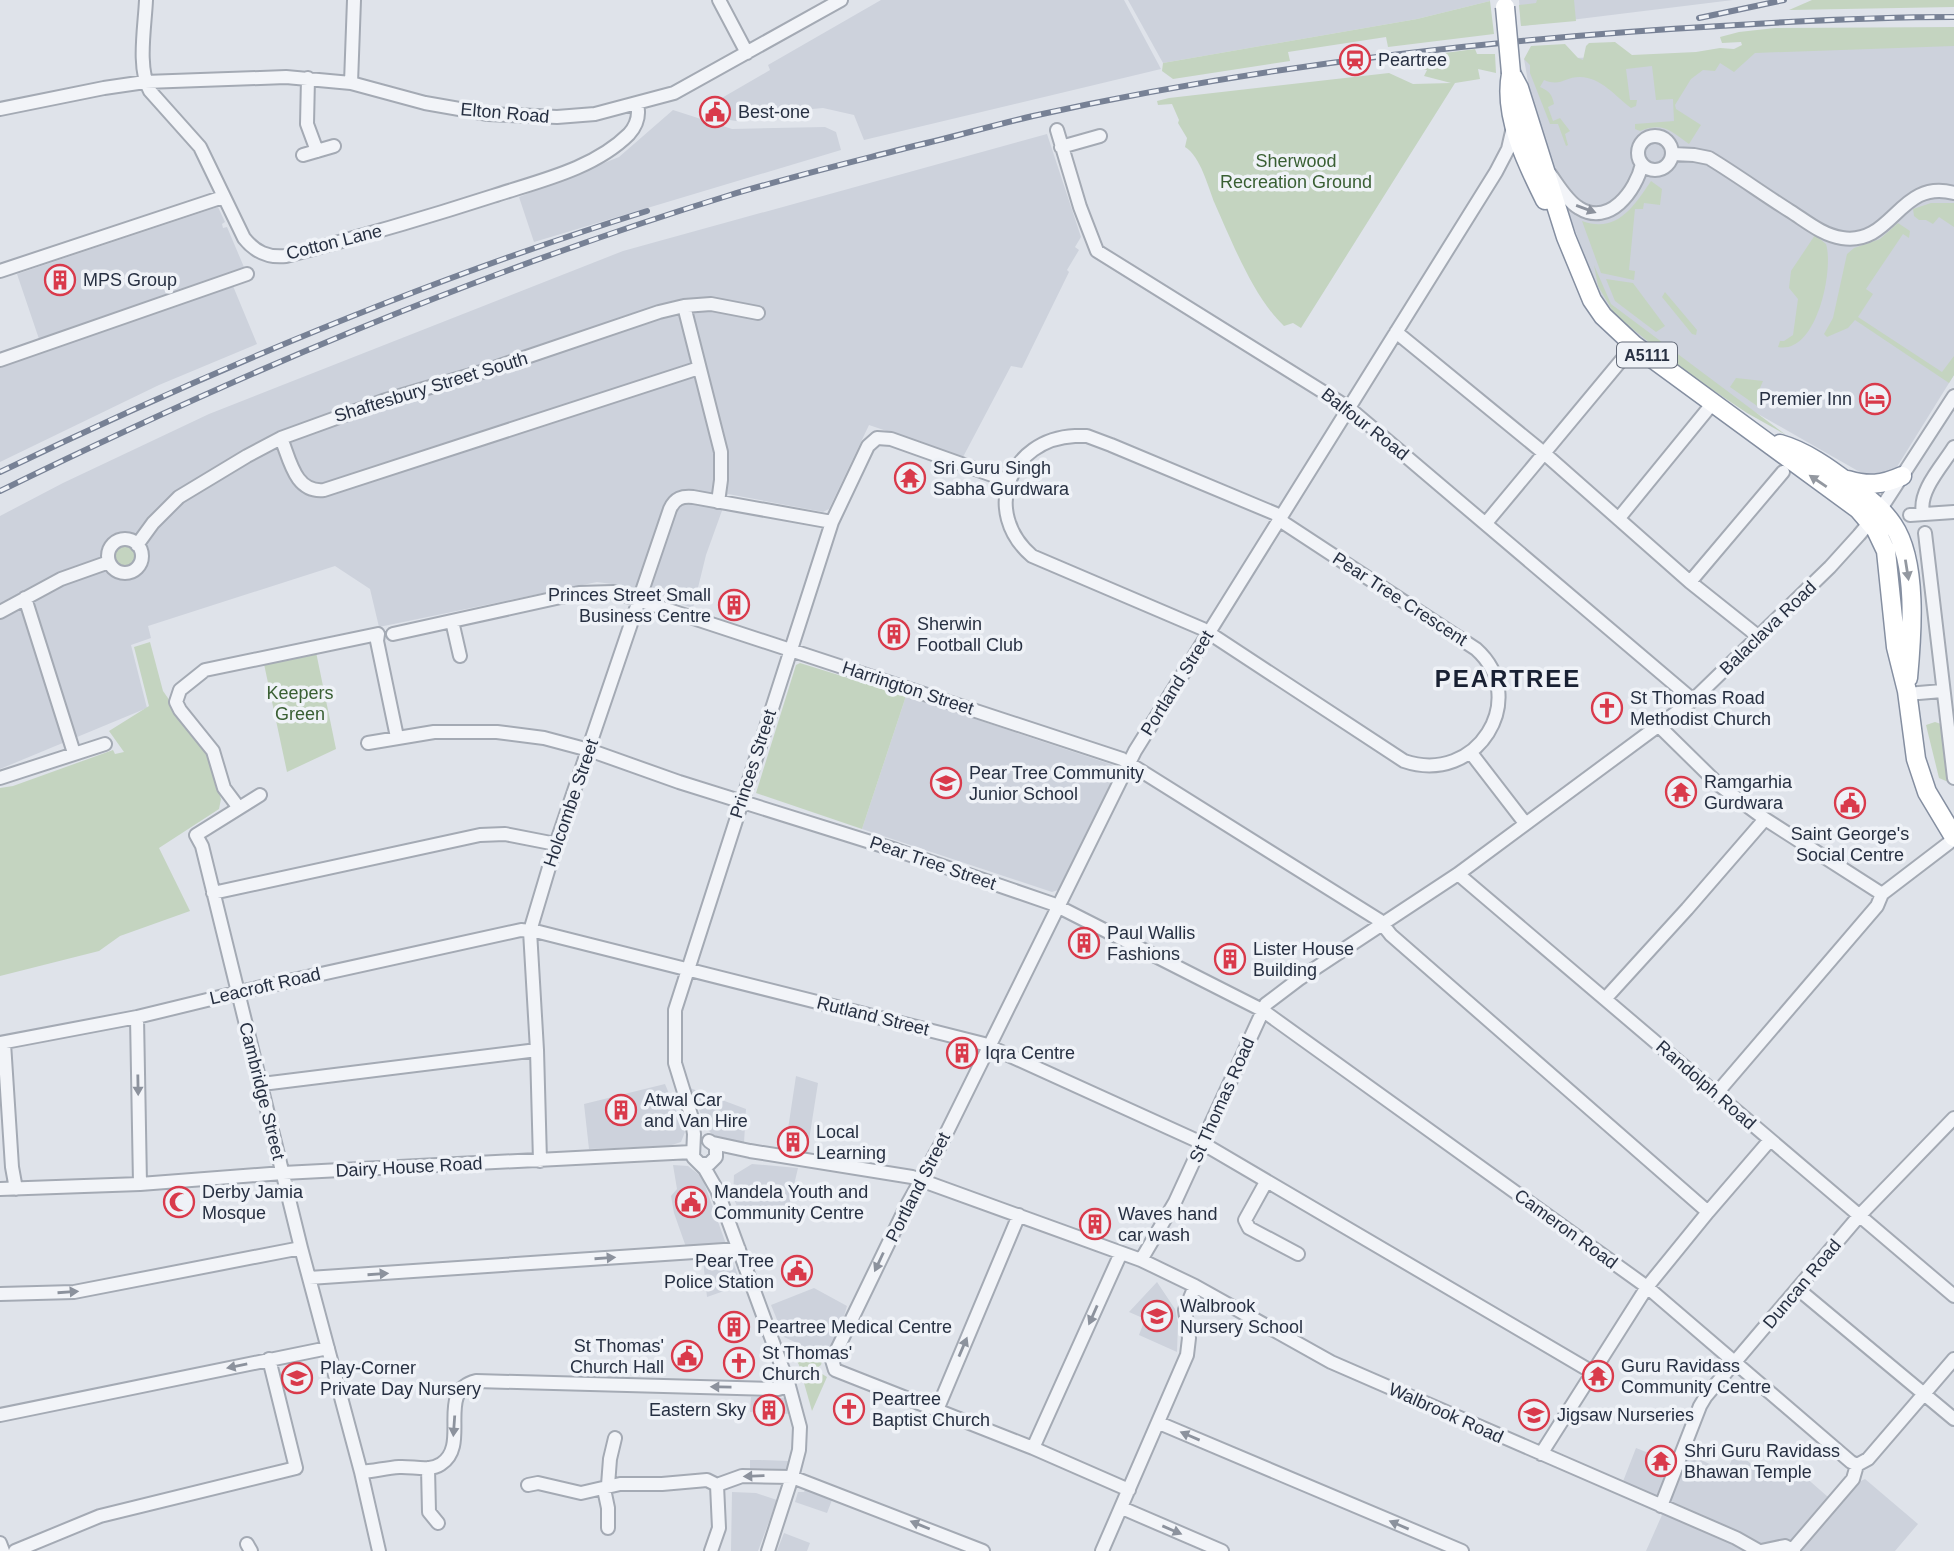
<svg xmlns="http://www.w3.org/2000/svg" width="1954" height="1551" font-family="Arial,sans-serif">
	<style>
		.built { fill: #cdd2dc }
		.green { fill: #c4d4c0 }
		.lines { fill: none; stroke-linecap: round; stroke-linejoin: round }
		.minor-casing { stroke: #a4aab4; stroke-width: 16 }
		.highway-casing { stroke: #858fa1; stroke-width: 21 }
		.minor { stroke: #f2f4f8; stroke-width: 12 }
		.highway { stroke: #fff; stroke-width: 18 }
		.rail-casing { stroke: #778195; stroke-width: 6 }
		.rail { stroke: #eff2f7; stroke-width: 3.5; stroke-dasharray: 10; stroke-linecap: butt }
		.highway-bridge-casing { stroke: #858fa1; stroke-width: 21; stroke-linecap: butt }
		.highway-bridge { stroke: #fff; stroke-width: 18 }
		.oneway { fill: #8c929d }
		.oneway2 { fill: #9398a0 }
		.labels { text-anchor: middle; stroke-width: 7; stroke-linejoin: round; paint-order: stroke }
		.shield { fill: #eff2f7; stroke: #636a78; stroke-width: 2 }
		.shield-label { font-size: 16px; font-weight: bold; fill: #273042 }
		.poi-label { font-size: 18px; fill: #273042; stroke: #eff2f7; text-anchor: start }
		.street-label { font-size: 18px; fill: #273042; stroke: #eff2f7 }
		.park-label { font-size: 18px; fill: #395f33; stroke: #eff2f7 }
		.district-label { font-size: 24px; font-weight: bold; letter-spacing: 2px; fill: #192133; stroke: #eff2f7 }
	</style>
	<rect width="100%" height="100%" fill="#dfe3ea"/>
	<path class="built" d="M881 0H1124L1161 69 864 140 854 115 823 108 791 111 793 116 736 121 704 116 701 110 770 70 768 65Z
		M1128 0H1490V1L1417 19 1163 63Z
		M1519 0H1733L1521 26Z
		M1954 38V375L1895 470 1865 475 1690 375 1635 333 1601 300 1535 122 1524 59 1707 55Z
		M673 110 732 129 825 127 836 132 841 150 534 242 519 197 619 157Z
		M1047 134 1081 237 1075 247 1079 250 1067 270 1069 272 1022 368 1011 366 963 457 869 425 829 509 823 512 728 494 706 555 693 608 627 586 597 582 379 627 370 589 335 566 148 626 151 638 131 645 147 708 0 769V516L63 483 209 414 623 251Z
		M218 207 225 222 222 224 223 228 227 227 249 279 233 286 257 344 159 385 0 462V352L39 339 17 274Z
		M906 696 1113 765 1116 772 1058 890 1052 892 862 829Z
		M796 1076 818 1083 807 1153 785 1149Z
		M665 1084 685 1132 681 1142 669 1146 589 1149 584 1104Z
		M690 1088 746 1109 744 1143 716 1138 707 1129Z
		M752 1164 798 1168 789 1206 744 1222 733 1197 734 1175Z
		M673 1165 688 1166 702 1177 726 1244 686 1247 674 1213 671 1196 677 1189Z
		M732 1258 741 1285 707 1297 703 1260Z
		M1157 1282 1175 1309 1178 1323 1177 1352 1139 1335 1145 1319 1129 1312Z
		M814 1288 847 1306 839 1333 838 1362 784 1337 771 1305Z
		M751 1397 786 1398 791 1414 750 1412Z
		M1636 1448 1684 1467 1689 1454 1726 1472 1736 1451 1765 1476 1795 1468 1828 1497 1865 1479 1918 1524 1895 1551H1646L1662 1515 1622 1484Z
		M750 1460H760L789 1461 786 1470 750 1469Z
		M806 1489 832 1500 827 1513 795 1502 798 1492H804Z
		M732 1492 756 1493 777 1500 758 1551H731Z
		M784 1533 810 1543 807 1551H777Z"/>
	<path class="green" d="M1537 0H1574L1576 21 1521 26 1519 5 1536 3Z
		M1812 0H1954V7L1789 10Z
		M1490 1 1494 34 1388 47 1386 37 1288 52 1290 61 1173 79 1162 71 1163 63 1417 19Z
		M1954 27V46L1755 53 1734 72 1720 63 1715 71 1703 70 1691 79 1675 105 1676 109 1701 125 1689 144C1670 131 1664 122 1640 131L1635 129V124L1674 121 1673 99 1656 100 1652 66 1626 69 1630 100H1637L1636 106 1631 108C1616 97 1601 77 1580 77 1564 77 1561 87 1544 80L1540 87C1549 91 1552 94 1554 104L1548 107 1553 121 1560 118 1570 131 1565 134 1568 145 1566 146 1558 124H1550L1530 73V65L1524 59 1531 46 1565 44 1578 58 1583 60 1586 46 1589 43 1615 42 1632 55 1696 52 1720 48 1734 49 1742 45 1741 42 1722 43 1720 37 1739 32 1775 28Z
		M1475 49 1477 54H1495L1496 73 1478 69 1480 79 1455 83 1301 328 1293 323 1284 326C1254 298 1232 242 1215 204 1208 187 1201 157 1185 147L1187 138 1178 123 1179 120 1172 104 1158 105 1157 101 1169 98 1389 73 1413 84 1451 83 1424 76 1427 70 1392 64 1391 60Z
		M1651 181 1662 189 1660 205 1644 203 1643 209H1635L1629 270 1635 271 1634 280 1601 273 1582 221C1617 234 1634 206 1651 181Z
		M1931 203H1954V227L1939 217 1933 224 1926 220H1919L1914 216 1913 209Z
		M1898 223 1910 231 1909 238 1903 234 1866 289 1873 294 1858 317 1942 372 1954 356V375L1949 383 1855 320 1848 328 1827 337 1824 334 1833 318 1847 254 1854 248 1880 239Z
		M1815 235 1826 244C1834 269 1817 355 1778 347L1780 341H1784L1793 335 1798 299 1789 288 1791 271Z
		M1594 265 1611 304 1786 435 1747 413 1689 374 1615 315 1598 286Z
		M1606 279 1633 283 1665 326 1656 332 1615 301Z
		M1665 292 1697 330 1696 335 1692 334 1662 297Z
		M1736 378 1763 381 1760 388 1764 399 1760 408 1730 387Z
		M114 557a11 11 0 1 1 22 0a11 11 0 1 1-22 0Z
		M150 642 163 691 208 755 221 799 219 809 159 848 190 911 120 936 99 951 0 976V788L13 786 113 750 115 754 124 752 109 731 149 706 134 647Z
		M316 652 336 749 287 772 264 664Z
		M800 663 906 696 862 829 756 793 796 665Z
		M1935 722 1941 724 1953 784 1939 778 1926 725Z
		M790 1348 822 1361 821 1365 811 1372 807 1371 802 1377 799 1365Z
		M819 1372 827 1377 812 1411 804 1383 807 1380 812 1381 813 1375Z"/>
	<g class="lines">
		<g class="minor-casing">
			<path id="minor" d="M146 0C145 26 137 68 150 91L200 147 244 238C255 252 268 258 286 256 356 238 425 218 493 196 539 181 594 169 629 134 637 125 640 116 637 104
				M719 0 747 53
				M308 78 307 124 317 151
				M351 83 354 0
				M0 109 104 88 145 82 286 77 351 83 425 103 488 114 557 117 595 114 674 93 841 0
				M1057 130 1080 207 1097 251 1349 408 1693 700
				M1638 153a17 17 0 1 1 34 0a17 17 0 1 1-34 0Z
				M1061 147 1100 136
				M1673 154 1694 155 1709 158C1737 175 1763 194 1790 211 1806 221 1822 235 1842 238 1893 246 1899 178 1954 193
				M303 155 334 146
				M1550 174C1558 185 1567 201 1579 208 1609 227 1636 191 1642 164
				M0 271 223 197
				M684 306 721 452V480L718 502
				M1396 332 1545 454 1690 582 1759 637
				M0 360 247 274
				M1075 436H1087L1111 445 1276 514 1284 523 1476 649C1531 698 1477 786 1404 761L1203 629 1032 556C981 512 1009 439 1075 436Z
				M281 438C290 460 295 493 324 490L699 368
				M1923 513C1918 491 1943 465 1954 447
				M1910 515 1954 512
				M1619 518 1712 404
				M1486 523 1634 345
				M1925 533 1954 778
				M108 556a17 17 0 1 1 34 0a17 17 0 1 1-34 0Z
				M137 545 153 523 179 497 247 456 281 438 383 401 488 370 659 312 684 306 711 304 758 313
				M1690 582 1783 472
				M25 598 74 753
				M0 612 61 579 109 562
				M452 621 460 656
				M393 634 579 593 614 592 1122 759 1379 920 1391 935 1708 1212
				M1907 694 1942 691
				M1660 727 1719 785 1765 819 1882 894
				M368 743 434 732H497L544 738 589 750 679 782 896 850 1053 904 1262 1010 1647 1287 1851 1462 1857 1465
				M1471 753 1525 823
				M0 778 105 744
				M260 795 196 835 202 846 301 1248 361 1472 379 1551
				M239 808 224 788 213 751 180 710 176 702 180 690 205 670 378 634 377 641 397 737
				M1458 874 1954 1296
				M213 893 480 835 505 834 556 844
				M1605 999 1687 909 1765 819
				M137 1017 140 1184
				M0 1043 137 1017 244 991 521 930 539 932 984 1044 1202 1143 1592 1372
				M4 1043 12 1167 16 1189
				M262 1084 537 1050
				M1716 1094 1877 906 1882 894 1954 839
				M713 1143 750 1151 912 1177 1141 1260 1195 1286 1331 1362 1736 1538 1759 1551
				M540 1161 537 1050 530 931 556 844 670 509C675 498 682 496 693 497L832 522
				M701 1164H709L716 1157V1146L709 1141
				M1266 1182 1245 1220 1249 1228 1298 1254
				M0 1189 140 1184 283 1173 692 1152
				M1141 1260 1175 1202 1266 1004 1299 979 1458 874 1693 700 1830 567 1859 535 1880 510 1954 396
				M309 1278 739 1249
				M1798 1289 1954 1419
				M0 1294 74 1292 301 1248
				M937 1410 1019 1215
				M0 1415 328 1348
				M1159 1423 1462 1551
				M1033 1448 1121 1253
				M1541 1454 1647 1287 1708 1212 1770 1140
				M428 1468 429 1512 438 1523
				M361 1472C374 1471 386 1468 399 1467 413 1466 429 1472 441 1464 471 1445 435 1391 476 1381L778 1389 789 1386
				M528 1485 538 1483 581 1493 620 1484H662L707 1480 717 1485
				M608 1485 610 1459 615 1438
				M717 1485 742 1476 792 1477 983 1551
				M604 1489 608 1508V1528
				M1129 1490 1033 1448 835 1370 832 1360 906 1207 942 1142 1135 751 1496 172 1508 149 1513 127
				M1661 1506 1700 1406 1706 1396 1859 1216 1954 1118
				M1122 1508 1222 1551
				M0 1543 3 1551
				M247 1544 251 1551
				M1793 1549 1853 1479 1857 1465 1868 1459 1954 1359
				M15 1551 100 1516 296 1468 269 1359
				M711 1551 719 1528 717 1485
				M768 1551 792 1477 799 1450 800 1427 789 1386 717 1190 705 1169 693 1157 694 1134 691 1115 675 1063V1010L832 522 868 446 877 438 891 439 1009 481
				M1102 1551 1187 1355 1189 1338 1185 1310 1195 1286
				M1761 1551 1785 1546 1794 1551"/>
		</g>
		<g class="highway-casing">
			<path id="highway" d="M1511 73 1519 88 1566 237 1592 300 1603 316 1634 345 1858 509 1876 530 1886 551 1896 647 1907 691 1916 759 1927 792 1954 837
				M1511 74C1503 116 1527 164 1545 200
				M1780 444C1805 451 1829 468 1850 484 1865 496 1882 508 1893 525 1918 562 1912 635 1908 678
				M1848 480C1868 486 1882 485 1902 476"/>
		</g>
		<use href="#minor" class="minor"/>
		<use href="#highway" class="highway"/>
		<g class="rail-casing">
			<path id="rail" d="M1699 18 1784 0
				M0 472C210 371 425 280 647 211
				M0 491C235 376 476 273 727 196 789 177 852 162 914 146 954 137 993 125 1033 116 1258 66 1489 39 1720 26 1798 21 1876 17 1954 17"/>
		</g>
		<use href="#rail" class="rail"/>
		<g class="highway-bridge-casing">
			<path id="highway-bridge" d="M1505 7 1511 73"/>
		</g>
		<use href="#highway-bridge" class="highway-bridge"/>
	</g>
	<defs><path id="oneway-solid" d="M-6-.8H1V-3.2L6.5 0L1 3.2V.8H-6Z" transform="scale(1.75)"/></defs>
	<g class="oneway">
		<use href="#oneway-solid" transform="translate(1586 209) rotate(20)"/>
		<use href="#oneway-solid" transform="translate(138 1085) rotate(89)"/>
		<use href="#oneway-solid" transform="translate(605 1258) rotate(-4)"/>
		<use href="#oneway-solid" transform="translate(879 1262) rotate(115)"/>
		<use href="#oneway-solid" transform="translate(378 1274) rotate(-4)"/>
		<use href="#oneway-solid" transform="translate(68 1292) rotate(-4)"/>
		<use href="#oneway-solid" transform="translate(1093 1315) rotate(114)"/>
		<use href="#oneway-solid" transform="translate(963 1347) rotate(-67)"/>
		<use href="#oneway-solid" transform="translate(237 1366) rotate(168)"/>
		<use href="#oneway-solid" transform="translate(721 1387) rotate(-179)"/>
		<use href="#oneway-solid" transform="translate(454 1426) rotate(94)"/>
		<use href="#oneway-solid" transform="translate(1190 1436) rotate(-157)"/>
		<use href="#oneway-solid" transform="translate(754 1476) rotate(178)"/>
		<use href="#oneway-solid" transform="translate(920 1525) rotate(-158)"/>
		<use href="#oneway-solid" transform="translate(1399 1525) rotate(-157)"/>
		<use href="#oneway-solid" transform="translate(1172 1530) rotate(23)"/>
	</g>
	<g class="oneway2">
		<use href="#oneway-solid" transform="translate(1818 481) rotate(-146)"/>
		<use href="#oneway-solid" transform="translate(1907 570) rotate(81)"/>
	</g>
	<defs>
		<g id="station-ring" transform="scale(1.575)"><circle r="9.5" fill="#eff2f7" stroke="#d93a4b" stroke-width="1.5"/><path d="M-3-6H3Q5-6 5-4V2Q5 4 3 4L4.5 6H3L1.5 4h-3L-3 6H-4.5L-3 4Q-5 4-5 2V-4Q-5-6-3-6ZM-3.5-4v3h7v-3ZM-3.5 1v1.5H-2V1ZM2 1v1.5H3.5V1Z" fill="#d93a4b"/></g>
		<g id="civic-ring" transform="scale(1.575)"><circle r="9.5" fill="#eff2f7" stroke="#d93a4b" stroke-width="1.5"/><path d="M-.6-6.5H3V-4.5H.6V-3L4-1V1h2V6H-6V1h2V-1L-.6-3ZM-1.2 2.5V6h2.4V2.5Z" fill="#d93a4b"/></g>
		<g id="building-ring" transform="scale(1.575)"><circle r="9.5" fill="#eff2f7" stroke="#d93a4b" stroke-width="1.5"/><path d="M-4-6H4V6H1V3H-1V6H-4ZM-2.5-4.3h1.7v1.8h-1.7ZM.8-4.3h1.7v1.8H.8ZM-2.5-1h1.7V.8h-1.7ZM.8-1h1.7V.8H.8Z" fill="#d93a4b"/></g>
		<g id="hotel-ring" transform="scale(1.575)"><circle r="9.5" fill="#eff2f7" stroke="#d93a4b" stroke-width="1.5"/><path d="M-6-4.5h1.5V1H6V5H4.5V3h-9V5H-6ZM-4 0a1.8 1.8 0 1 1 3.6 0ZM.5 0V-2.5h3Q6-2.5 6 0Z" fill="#d93a4b"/></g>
		<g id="temple-ring" transform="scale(1.575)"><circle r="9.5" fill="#eff2f7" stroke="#d93a4b" stroke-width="1.5"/><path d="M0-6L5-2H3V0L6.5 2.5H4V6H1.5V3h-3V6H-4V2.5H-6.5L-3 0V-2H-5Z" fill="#d93a4b"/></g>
		<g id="church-ring" transform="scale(1.575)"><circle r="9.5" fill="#eff2f7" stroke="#d93a4b" stroke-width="1.5"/><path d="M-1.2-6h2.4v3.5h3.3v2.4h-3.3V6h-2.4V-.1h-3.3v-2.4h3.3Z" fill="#d93a4b"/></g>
		<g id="school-ring" transform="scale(1.575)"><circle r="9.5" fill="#eff2f7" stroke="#d93a4b" stroke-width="1.5"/><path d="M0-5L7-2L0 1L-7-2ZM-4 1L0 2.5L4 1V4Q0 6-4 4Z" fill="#d93a4b"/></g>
		<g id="mosque-ring" transform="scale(1.575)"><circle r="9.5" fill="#eff2f7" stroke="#d93a4b" stroke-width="1.5"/><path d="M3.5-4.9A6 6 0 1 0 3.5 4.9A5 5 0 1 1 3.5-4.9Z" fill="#d93a4b"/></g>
	</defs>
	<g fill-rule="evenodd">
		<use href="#station-ring" x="1355" y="60"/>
		<use href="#civic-ring" x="715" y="112"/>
		<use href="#building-ring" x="60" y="280"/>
		<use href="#hotel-ring" x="1875" y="399"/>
		<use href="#temple-ring" x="910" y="478"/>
		<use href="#building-ring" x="734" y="605"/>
		<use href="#building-ring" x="894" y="634"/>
		<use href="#church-ring" x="1607" y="708"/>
		<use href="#school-ring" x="946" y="783"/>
		<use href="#temple-ring" x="1681" y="792"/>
		<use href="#civic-ring" x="1850" y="803"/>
		<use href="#building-ring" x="1084" y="943"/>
		<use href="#building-ring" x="1230" y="959"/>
		<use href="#building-ring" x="962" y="1053"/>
		<use href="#building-ring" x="621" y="1110"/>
		<use href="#building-ring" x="793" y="1142"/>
		<use href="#mosque-ring" x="179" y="1202"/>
		<use href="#civic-ring" x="691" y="1202"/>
		<use href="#building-ring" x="1095" y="1224"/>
		<use href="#civic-ring" x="797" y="1271"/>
		<use href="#school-ring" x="1157" y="1316"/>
		<use href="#building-ring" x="734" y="1327"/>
		<use href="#civic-ring" x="687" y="1356"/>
		<use href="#church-ring" x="739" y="1363"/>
		<use href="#temple-ring" x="1598" y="1376"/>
		<use href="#school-ring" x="297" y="1378"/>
		<use href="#church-ring" x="849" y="1409"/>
		<use href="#building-ring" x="769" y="1410"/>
		<use href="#school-ring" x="1534" y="1415"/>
		<use href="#temple-ring" x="1661" y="1461"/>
	</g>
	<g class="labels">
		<rect class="shield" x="1617" y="342.5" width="60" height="25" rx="5"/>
		<g class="shield-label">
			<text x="1647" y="361">A5111</text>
		</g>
		<g class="poi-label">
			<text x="1378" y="66">Peartree</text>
			<text x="738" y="118">Best-one</text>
			<text x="83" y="286">MPS Group</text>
			<text x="1852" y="405" text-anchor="end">Premier Inn</text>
			<text x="933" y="474">Sri Guru Singh<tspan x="933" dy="21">Sabha Gurdwara</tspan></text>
			<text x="711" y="601" text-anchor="end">Princes Street Small<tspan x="711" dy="21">Business Centre</tspan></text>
			<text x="917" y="630">Sherwin<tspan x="917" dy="21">Football Club</tspan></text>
			<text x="1630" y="704">St Thomas Road<tspan x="1630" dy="21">Methodist Church</tspan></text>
			<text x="969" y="779">Pear Tree Community<tspan x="969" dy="21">Junior School</tspan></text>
			<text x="1704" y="788">Ramgarhia<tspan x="1704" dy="21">Gurdwara</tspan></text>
			<text x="1850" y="840" text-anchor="middle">Saint George's<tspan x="1850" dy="21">Social Centre</tspan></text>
			<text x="1107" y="939">Paul Wallis<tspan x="1107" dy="21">Fashions</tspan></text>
			<text x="1253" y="955">Lister House<tspan x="1253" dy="21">Building</tspan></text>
			<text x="985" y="1059">Iqra Centre</text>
			<text x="644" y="1106">Atwal Car<tspan x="644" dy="21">and Van Hire</tspan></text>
			<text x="816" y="1138">Local<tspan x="816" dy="21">Learning</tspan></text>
			<text x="202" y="1198">Derby Jamia<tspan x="202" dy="21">Mosque</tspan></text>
			<text x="714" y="1198">Mandela Youth and<tspan x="714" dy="21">Community Centre</tspan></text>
			<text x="1118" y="1220">Waves hand<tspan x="1118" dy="21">car wash</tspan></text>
			<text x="774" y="1267" text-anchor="end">Pear Tree<tspan x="774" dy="21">Police Station</tspan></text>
			<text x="1180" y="1312">Walbrook<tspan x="1180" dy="21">Nursery School</tspan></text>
			<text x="757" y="1333">Peartree Medical Centre</text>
			<text x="664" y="1352" text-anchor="end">St Thomas'<tspan x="664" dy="21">Church Hall</tspan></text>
			<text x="762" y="1359">St Thomas'<tspan x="762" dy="21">Church</tspan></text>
			<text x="1621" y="1372">Guru Ravidass<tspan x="1621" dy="21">Community Centre</tspan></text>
			<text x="320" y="1374">Play-Corner<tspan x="320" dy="21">Private Day Nursery</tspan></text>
			<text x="872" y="1405">Peartree<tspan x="872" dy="21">Baptist Church</tspan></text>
			<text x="746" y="1416" text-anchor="end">Eastern Sky</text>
			<text x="1557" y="1421">Jigsaw Nurseries</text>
			<text x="1684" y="1457">Shri Guru Ravidass<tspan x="1684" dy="21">Bhawan Temple</tspan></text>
		</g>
		<g class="street-label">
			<text transform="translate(505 113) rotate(5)" y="6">Elton Road</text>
			<text transform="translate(334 242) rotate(-14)" y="6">Cotton Lane</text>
			<text transform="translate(431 387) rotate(-17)" y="6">Shaftesbury Street South</text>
			<text transform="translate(1365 424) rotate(38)" y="6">Balfour Road</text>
			<text transform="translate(1400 599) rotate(33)" y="6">Pear Tree Crescent</text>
			<text transform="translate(1768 628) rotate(-44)" y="6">Balaclava Road</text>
			<text transform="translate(1177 683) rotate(-58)" y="6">Portland Street</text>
			<text transform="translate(908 688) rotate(18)" y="6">Harrington Street</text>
			<text transform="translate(753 764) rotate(-72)" y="6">Princes Street</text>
			<text transform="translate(571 803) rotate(-71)" y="6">Holcombe Street</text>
			<text transform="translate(933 863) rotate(19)" y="6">Pear Tree Street</text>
			<text transform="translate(265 986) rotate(-13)" y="6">Leacroft Road</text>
			<text transform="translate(873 1016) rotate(14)" y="6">Rutland Street</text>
			<text transform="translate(1706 1085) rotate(41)" y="6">Randolph Road</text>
			<text transform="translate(262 1091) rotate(76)" y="6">Cambridge Street</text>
			<text transform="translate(1222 1100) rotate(-66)" y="6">St Thomas Road</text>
			<text transform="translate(409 1167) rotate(-3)" y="6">Dairy House Road</text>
			<text transform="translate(918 1187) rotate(-63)" y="6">Portland Street</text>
			<text transform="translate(1566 1229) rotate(36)" y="6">Cameron Road</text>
			<text transform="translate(1802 1284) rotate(-50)" y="6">Duncan Road</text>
			<text transform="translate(1446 1413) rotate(24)" y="6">Walbrook Road</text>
		</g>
		<g class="park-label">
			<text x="1296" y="167">Sherwood<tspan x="1296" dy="21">Recreation Ground</tspan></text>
			<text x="300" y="699">Keepers<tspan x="300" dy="21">Green</tspan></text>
		</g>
		<g class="district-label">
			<text x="1508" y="687">PEARTREE</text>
		</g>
	</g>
</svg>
